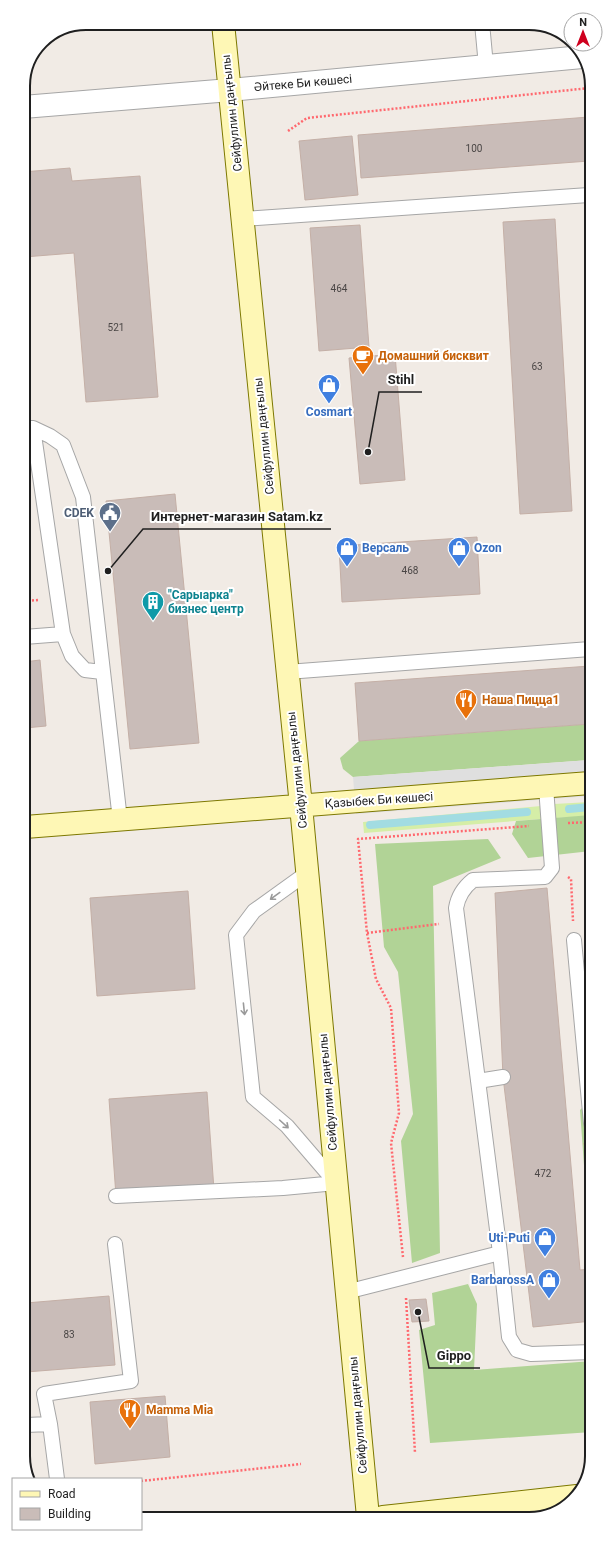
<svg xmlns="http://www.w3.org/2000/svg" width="615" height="1542" font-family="Roboto,sans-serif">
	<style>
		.grass { fill: #d5eea7 }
		.forest { fill: #b1d396 }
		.parking { fill: #dfdfdf }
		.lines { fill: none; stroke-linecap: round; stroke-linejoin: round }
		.stream { stroke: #a2dce2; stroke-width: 8 }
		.building { fill: #c9bcb8; stroke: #c4afa6 }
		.lane-casing { stroke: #a6a6a6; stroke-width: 16 }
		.street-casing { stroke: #a6a6a6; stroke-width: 24 }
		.secondary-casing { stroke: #7d7800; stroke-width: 24 }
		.path { stroke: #ff686e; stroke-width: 2.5; stroke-dasharray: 2 2; stroke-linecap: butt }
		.lane { stroke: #fff; stroke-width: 14 }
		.street { stroke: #fff; stroke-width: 22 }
		.secondary { stroke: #fef7b5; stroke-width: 22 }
		.oneway { stroke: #9a9a9a }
		.labels { text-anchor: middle; stroke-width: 4; stroke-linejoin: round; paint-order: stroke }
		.number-label { font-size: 10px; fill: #4a4645 }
		.street-label { font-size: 12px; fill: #1f1f1f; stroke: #fff }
		.food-label { font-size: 12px; font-weight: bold; fill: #c56008; stroke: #fff; text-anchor: start }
		.shop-label { font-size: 12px; font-weight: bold; fill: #366cbe; stroke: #fff; text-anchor: start }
		.service-label { font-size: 12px; font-weight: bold; fill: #4e5e75; stroke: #fff; text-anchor: end }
		.culture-label { font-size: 12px; font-weight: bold; fill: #0d838f; stroke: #fff; text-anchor: start }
		.rim { fill: none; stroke: #1f1f1f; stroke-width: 2 }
		.leader { fill: none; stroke: #1f1f1f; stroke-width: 1.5 }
		.callout-dot { fill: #1f1f1f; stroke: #fff; stroke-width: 1.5 }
		.callout-label { font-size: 13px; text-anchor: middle; font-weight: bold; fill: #1f1f1f; stroke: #fff; stroke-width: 4; stroke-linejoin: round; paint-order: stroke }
	</style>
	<rect width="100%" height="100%" fill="#f1ebe5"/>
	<path class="grass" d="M590 802 591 816 556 818 554 804Z
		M541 806V819L364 833 363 822Z"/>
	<path class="forest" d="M590 724V760L353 777 343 769 340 758 359 741Z
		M591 815V851L528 858 512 834 516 821Z
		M488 839 501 858 433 886 440 1253 412 1263 401 1141 413 1114 398 972 384 947 375 844Z
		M591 1099 592 1249H590L580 1110Z
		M468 1284 477 1304 474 1370 592 1361V1432L430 1443 419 1330 435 1325 432 1293Z"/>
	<path class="parking" d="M590 760V796L356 814 353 777Z"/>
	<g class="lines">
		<path class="stream" d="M569 809 590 807
			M370 825 527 812"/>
	</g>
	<path class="building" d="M589 117V161L361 178 358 135Z
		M352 136 358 195 305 200 299 141Z
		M70 168 72 181 140 176 158 397 86 402 74 253 24 257 23 172Z
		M555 219 572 511 520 514 503 222Z
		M360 225 369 347 319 351 310 228Z
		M395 354 405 480 360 484 349 358Z
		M175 494 199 743 130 749 106 501Z
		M24 509 30 585 24 586Z
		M477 537 480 594 342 602 339 546Z
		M40 660 46 726 25 728 24 662Z
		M590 666V724L359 741 355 683Z
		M547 888 580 1270 592 1269V1321L533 1327 503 1077 495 893Z
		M188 891 195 989 97 996 90 898Z
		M207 1092 214 1190 116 1196 109 1099Z
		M109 1296 115 1365 26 1372V1303Z
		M426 1299 429 1321 412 1322 409 1300Z
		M165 1396 170 1457 95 1464 90 1402Z"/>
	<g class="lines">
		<g class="lane-casing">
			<path id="lane" d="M482 23 486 66
				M242 219 589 195
				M26 428H33L63 634 72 656 85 670 102 672
				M33 428 50 436 63 445 83 497 120 820
				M24 637 63 634
				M287 672 590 649
				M546 787 552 868 545 877 473 880C463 888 458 896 456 908L500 1253 509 1337 517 1350 531 1354 592 1352
				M307 873 254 911 236 935 253 1097 287 1126 336 1183
				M574 940 591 1123
				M478 1081 503 1077
				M116 1196 283 1188 336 1183
				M346 1292 500 1253
				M50 1424 44 1394 131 1381 115 1244
				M26 1425 50 1424 57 1479"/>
		</g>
		<g class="street-casing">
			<path id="street" d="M23 107 230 90 582 57"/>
		</g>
		<g class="secondary-casing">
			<path id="secondary" d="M223 23 301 806 368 1517
				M25 827 590 783
				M383 1517 577 1496"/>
		</g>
		<path class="path" d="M288 131 307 118 589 88
			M24 601 38 600
			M568 823 591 822
			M568 877 571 879 573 921
			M367 933 439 924
			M585 1143 591 1210
			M403 1257 391 1143 399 1113 391 1008 376 979 367 933 358 839 529 826
			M406 1298 415 1453
			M141 1481 301 1464"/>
		<use href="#lane" class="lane"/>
		<use href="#street" class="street"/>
		<use href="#secondary" class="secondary"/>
	</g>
	<defs><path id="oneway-shaft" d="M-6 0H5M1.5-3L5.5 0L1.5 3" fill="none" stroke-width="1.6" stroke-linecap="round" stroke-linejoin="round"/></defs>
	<g class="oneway">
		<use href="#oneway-shaft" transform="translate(275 896) rotate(144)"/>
		<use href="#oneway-shaft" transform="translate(244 1009) rotate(84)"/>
		<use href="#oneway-shaft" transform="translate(284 1124) rotate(42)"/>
	</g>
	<defs>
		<g id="cafe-pin" transform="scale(1.15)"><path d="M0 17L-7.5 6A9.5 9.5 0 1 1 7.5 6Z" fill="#e8710a" stroke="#fff"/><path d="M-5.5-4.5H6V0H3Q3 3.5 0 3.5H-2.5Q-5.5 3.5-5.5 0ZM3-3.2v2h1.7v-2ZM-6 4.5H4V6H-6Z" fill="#fff"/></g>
		<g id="shop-pin" transform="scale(1.15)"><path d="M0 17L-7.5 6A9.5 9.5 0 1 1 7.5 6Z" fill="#3f7fe0" stroke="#fff"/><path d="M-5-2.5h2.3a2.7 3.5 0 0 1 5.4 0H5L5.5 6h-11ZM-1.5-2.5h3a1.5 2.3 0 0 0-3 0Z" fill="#fff"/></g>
		<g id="civic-pin" transform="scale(1.15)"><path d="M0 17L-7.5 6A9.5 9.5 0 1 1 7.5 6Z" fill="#5c6f8a" stroke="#fff"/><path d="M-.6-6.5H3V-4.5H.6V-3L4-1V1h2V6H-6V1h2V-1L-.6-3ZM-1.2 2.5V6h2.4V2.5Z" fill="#fff"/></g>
		<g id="building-pin" transform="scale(1.15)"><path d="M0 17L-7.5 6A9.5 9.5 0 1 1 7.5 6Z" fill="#0f9aa8" stroke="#fff"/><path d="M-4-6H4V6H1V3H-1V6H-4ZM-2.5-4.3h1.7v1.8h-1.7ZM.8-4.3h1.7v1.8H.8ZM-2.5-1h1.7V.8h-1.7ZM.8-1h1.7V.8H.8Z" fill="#fff"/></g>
		<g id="restaurant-pin" transform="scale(1.15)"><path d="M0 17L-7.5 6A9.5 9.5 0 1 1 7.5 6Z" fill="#e8710a" stroke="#fff"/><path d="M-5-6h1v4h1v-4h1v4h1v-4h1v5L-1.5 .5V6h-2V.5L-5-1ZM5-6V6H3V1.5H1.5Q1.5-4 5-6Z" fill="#fff"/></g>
	</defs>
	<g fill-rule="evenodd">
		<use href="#cafe-pin" x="363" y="356"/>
		<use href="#shop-pin" x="329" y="385"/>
		<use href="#civic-pin" x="110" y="513"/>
		<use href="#shop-pin" x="347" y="548"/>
		<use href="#shop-pin" x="459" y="548"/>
		<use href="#building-pin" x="153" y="602"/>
		<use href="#restaurant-pin" x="466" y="700"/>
		<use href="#shop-pin" x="545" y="1238"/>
		<use href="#shop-pin" x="549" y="1280"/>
		<use href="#restaurant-pin" x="130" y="1410"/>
	</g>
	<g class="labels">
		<g class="number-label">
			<text x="474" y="152">100</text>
			<text x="339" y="292">464</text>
			<text x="116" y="331">521</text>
			<text x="537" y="370">63</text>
			<text x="410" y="574">468</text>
			<text x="543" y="1177">472</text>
			<text x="69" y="1338">83</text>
		</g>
		<g class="street-label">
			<text transform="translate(303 83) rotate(-5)" y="4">Әйтеке Би көшесі</text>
			<text transform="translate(232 113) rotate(-96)" y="4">Сейфуллин даңғылы</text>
			<text transform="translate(264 436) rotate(-96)" y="4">Сейфуллин даңғылы</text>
			<text transform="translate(297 770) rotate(-96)" y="4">Сейфуллин даңғылы</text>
			<text transform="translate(379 800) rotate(-4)" y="4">Қазыбек Би көшесі</text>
			<text transform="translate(328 1092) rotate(-95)" y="4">Сейфуллин даңғылы</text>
			<text transform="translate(358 1415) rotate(-95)" y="4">Сейфуллин даңғылы</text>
		</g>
		<g class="food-label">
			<text x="378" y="360">Домашний бисквит</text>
			<text x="482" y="704">Наша Пицца1</text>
			<text x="146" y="1414">Mamma Mia</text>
		</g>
		<g class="shop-label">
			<text x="329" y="416" text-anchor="middle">Cosmart</text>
			<text x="362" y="552">Версаль</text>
			<text x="474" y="552">Ozon</text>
			<text x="530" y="1242" text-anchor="end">Uti-Puti</text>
			<text x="534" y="1284" text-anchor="end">BarbarossA</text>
		</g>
		<g class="service-label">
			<text x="94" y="517">CDEK</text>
		</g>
		<g class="culture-label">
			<text x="168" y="599">"Сарыарка"<tspan x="168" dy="14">бизнес центр</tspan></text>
		</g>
	</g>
	<path d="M0 0H615V1542H0ZM86 30H529A56 56 0 0 1 585 86V1456A56 56 0 0 1 529 1512H86A56 56 0 0 1 30 1456V86A56 56 0 0 1 86 30Z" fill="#fff" fill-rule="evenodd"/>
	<path class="rim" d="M86 30H529A56 56 0 0 1 585 86V1456A56 56 0 0 1 529 1512H86A56 56 0 0 1 30 1456V86A56 56 0 0 1 86 30Z"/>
	<path class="leader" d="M368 452L379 392H422M108 571L143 529H331M418 1312L429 1368H480"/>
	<g class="callout-dot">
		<circle cx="368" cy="452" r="4"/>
		<circle cx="108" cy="571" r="4"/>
		<circle cx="418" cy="1312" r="4"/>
	</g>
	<g class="callout-label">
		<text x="401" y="384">Stihl</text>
		<text x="237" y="521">Интернет-магазин Satam.kz</text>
		<text x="454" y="1360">Gippo</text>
	</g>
	<rect x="12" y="1478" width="130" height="52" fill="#ffffff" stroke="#a5a5a5"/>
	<rect x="20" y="1491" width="20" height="6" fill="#fef7b5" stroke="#a5a5a5"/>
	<text x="48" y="1498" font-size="12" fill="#1f1f1f">Road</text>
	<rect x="20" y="1508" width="20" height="12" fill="#c9bcb8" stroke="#a5a5a5"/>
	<text x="48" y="1518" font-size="12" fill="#1f1f1f">Building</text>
	<g transform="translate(583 32)"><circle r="19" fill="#ffffff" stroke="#a5a5a5"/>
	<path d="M0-3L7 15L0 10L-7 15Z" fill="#cf001e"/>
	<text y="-6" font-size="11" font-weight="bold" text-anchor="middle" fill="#1f1f1f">N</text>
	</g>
</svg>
